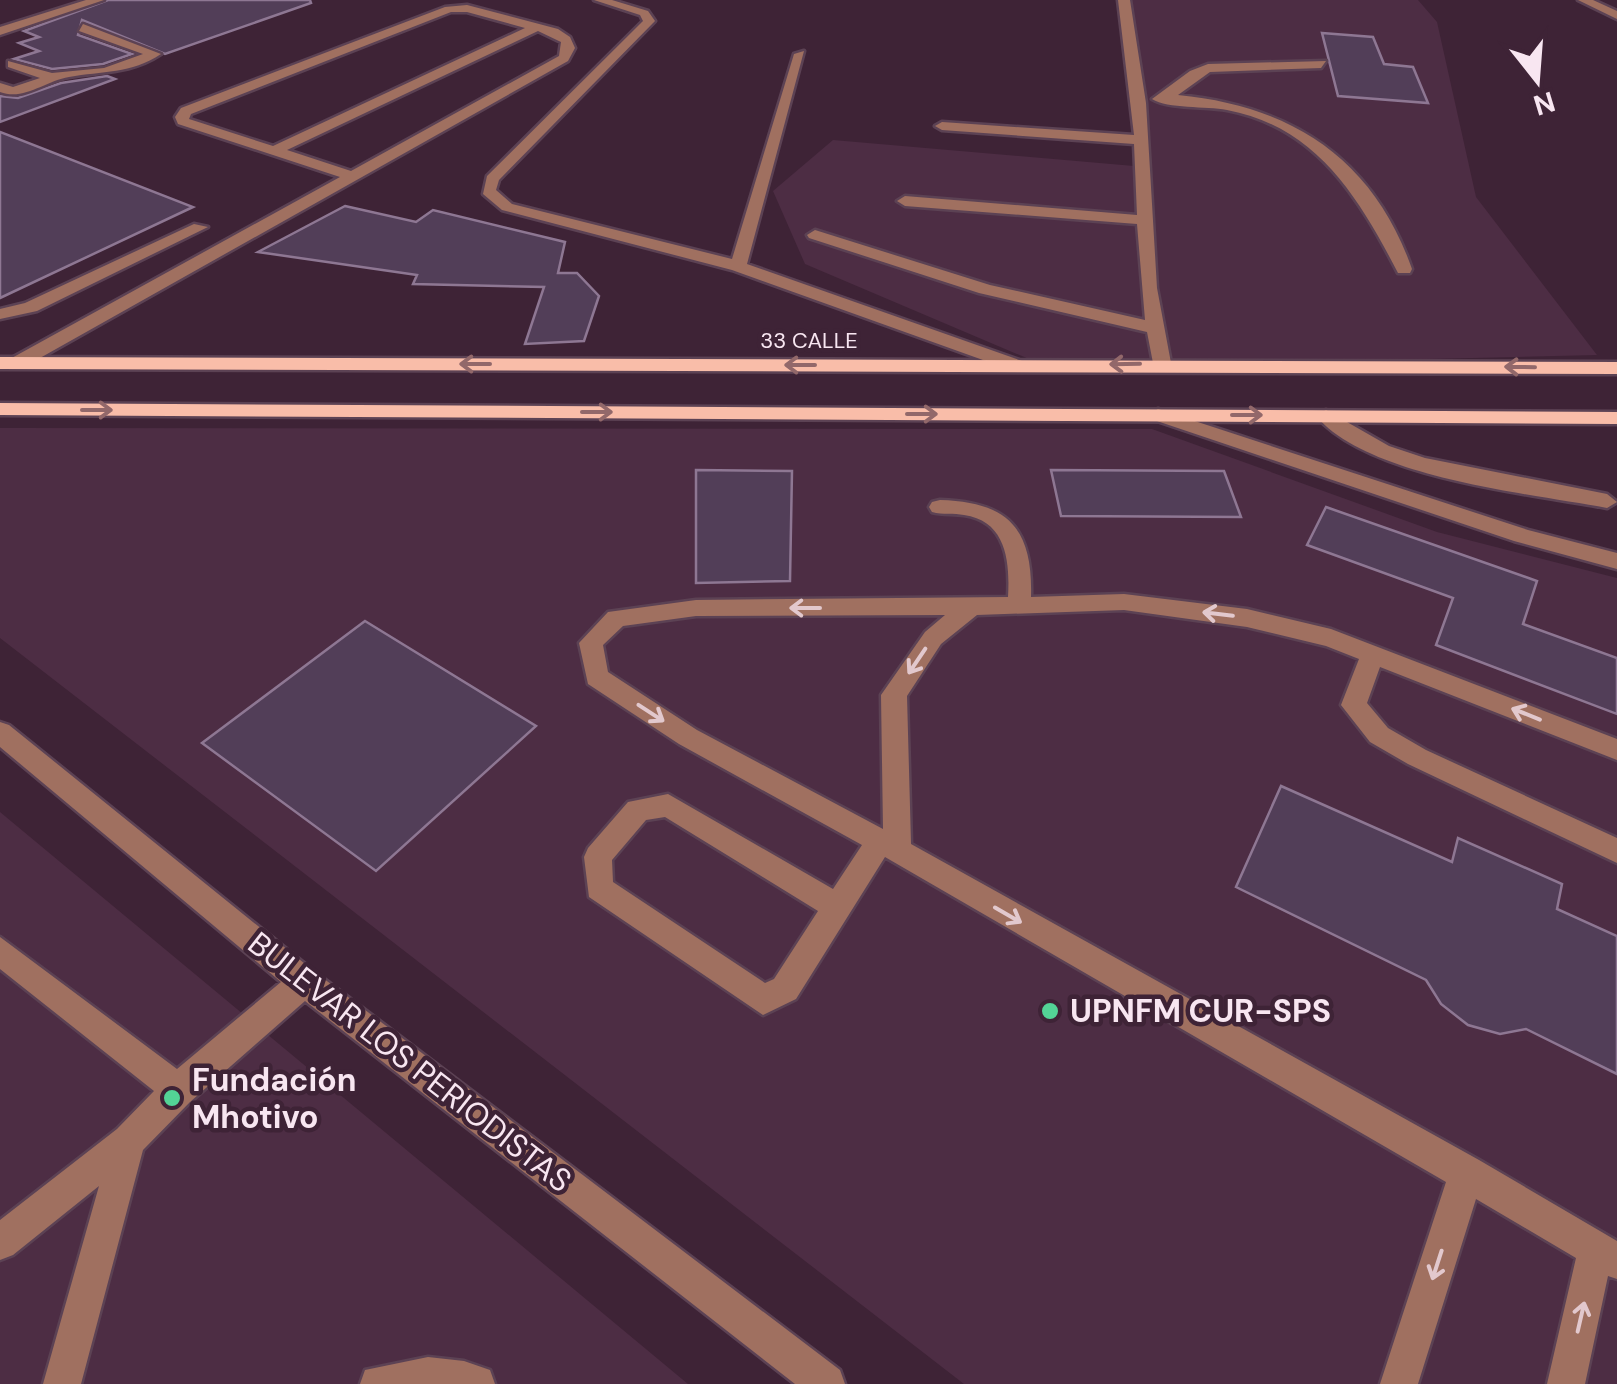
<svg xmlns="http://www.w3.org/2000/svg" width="1617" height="1384" font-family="'DM Sans',sans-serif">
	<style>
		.built { fill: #4d2d44 }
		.building { fill: #523e58; stroke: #8e7793; stroke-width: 2.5 }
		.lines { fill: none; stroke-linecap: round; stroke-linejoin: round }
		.minor-casing { stroke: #5c4254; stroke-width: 5 }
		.major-casing { stroke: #5c4254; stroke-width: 5 }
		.minor { fill: #a07060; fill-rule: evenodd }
		.major { fill: #f9bda9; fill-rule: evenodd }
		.oneway { stroke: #92686a }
		.oneway2 { stroke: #e2c8cd }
		.poi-dot { fill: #53d396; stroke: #3e2336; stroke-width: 4 }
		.labels { text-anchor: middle; stroke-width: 9; stroke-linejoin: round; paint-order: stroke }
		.far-street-label { font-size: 22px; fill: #f8e6f1; stroke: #3e2336 }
		.near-poi-label { font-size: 32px; font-weight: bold; fill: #f8e6f1; stroke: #3e2336; text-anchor: start }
		.near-street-label { font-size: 32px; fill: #f8e6f1; stroke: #3e2336 }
	</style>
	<rect width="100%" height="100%" fill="#3e2336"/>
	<path class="built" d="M1126 0H1418L1437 22 1476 197 1597 355 1050 368 805 264 773 191 833 140 1134 166Z
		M0 428 1152 429 1437 532 1617 578V1384H964L0 638Z
		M0 812 688 1384H0Z"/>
	<path class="building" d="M108 0H310L311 3 165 54 82 20 78 35 132 54 103 64 52 69 14 59 39 51 19 43 39 37 24 31Z
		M1322 33 1373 37 1384 64 1413 67 1428 103 1338 96Z
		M107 76 115 79 0 122V96L18 98 61 83Z
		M0 132 193 207 0 298Z
		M345 206 416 222 433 210 565 242 558 273H577L599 296 584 341 525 344 544 287 413 284 417 275 258 252Z
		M696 470 792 471 790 581 696 583Z
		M1051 470 1224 471 1241 517 1061 516Z
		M1326 507 1537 581 1523 624 1617 658V714L1436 645 1453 598 1307 545Z
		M365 621 536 726 376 871 202 743Z
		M1281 786 1452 862 1458 838 1562 884 1557 909 1617 936V1074L1526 1029 1500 1034 1468 1025 1441 1004 1426 980 1236 887Z"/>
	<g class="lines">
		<g class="minor-casing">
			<path id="minor" d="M86 0H104L0 35V27Z
				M594 0H612L648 11 655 21 499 180 496 190 512 204 732 259 794 54 804 51 747 264 1022 361V369H1008L732 270 502 210 483 194 487 176 643 21 640 15Z
				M1118 0H1130L1146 103 1157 288 1171 363 1169 367H1155L1153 363 1147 332 979 293 809 238 807 235 815 230 990 285 1145 320 1137 224 905 206 897 201 905 196 1137 215 1134 144 942 130 935 126 942 122 1134 135Z
				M1578 0H1593L1617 11V19Z
				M467 5 558 29 570 37 575 48 568 61 24 367H10V359L340 177 178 124 175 117 181 108 445 7ZM451 12H467L525 28 273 146 189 119 191 114ZM538 31 561 42 559 56 351 171 287 150Z
				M83 24 161 54C131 74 102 71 69 77 45 81 24 101 0 92V83L13 87 40 78 8 67V61L52 73 104 68 143 54 79 31Z
				M1326 61 1321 68 1210 72 1178 95C1291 106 1373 158 1412 269L1410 273H1398C1359 198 1317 127 1227 110 1206 106 1168 109 1152 99L1190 71 1208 64Z
				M194 224 208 227 37 311 0 319V309L25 303Z
				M1158 409 1528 530 1617 553V569L1514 541 1151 419 1148 415Z
				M1326 410 1389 446 1425 458 1607 494 1617 502 1607 508C1528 493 1369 478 1316 416Z
				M940 500C1008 502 1033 528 1031 597L1124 594 1247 609 1331 629 1617 739V760L1380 667 1367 703 1388 728 1426 750 1617 838V863L1408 764 1370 742 1341 705 1359 659 1326 646 1247 627 1124 610 977 615 941 644 907 696 911 844 1479 1160 1617 1241V1279L1608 1276 1585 1384H1547L1576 1258 1476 1199 1418 1384H1380L1446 1182 885 857 796 999 763 1015 589 897 584 857 588 848 628 802 668 794 833 889 862 845 679 744 588 684 579 643 608 612 696 600 1008 597C1010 563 1007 521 964 515 954 513 943 515 932 512L929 507 932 502ZM945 615 925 632 881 695 883 829 697 730 608 672 603 645 623 626 696 616ZM665 817 818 911 774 979 765 983 613 882 612 860 646 820Z
				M0 722 9 725 315 972 840 1370 845 1384H795L305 1001 190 1102 143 1150 81 1384H43L99 1186 13 1255 0 1260V1220L117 1129 154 1091 0 969V937L177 1069 281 982 0 747Z
				M428 1357 464 1361 490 1370 495 1384H360L365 1370Z"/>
		</g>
		<g class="major-casing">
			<path id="major" d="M0 357 1617 362V374L0 369Z
				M0 403 1617 412V424L0 415Z"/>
		</g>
		<use href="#minor" class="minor"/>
		<use href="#major" class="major"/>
	</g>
	<defs><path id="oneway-shaft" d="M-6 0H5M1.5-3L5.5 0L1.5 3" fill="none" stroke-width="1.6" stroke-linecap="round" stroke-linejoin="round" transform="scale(2.5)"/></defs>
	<g class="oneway">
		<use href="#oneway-shaft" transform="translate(475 364) rotate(-180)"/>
		<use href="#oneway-shaft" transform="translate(1125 364) rotate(179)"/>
		<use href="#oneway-shaft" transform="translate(800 365) rotate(-180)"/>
		<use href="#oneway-shaft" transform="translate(1520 367) rotate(-179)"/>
		<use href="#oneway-shaft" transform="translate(97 410)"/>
		<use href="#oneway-shaft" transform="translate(597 412)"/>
		<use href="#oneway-shaft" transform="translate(922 414)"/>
		<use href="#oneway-shaft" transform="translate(1247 415)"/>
	</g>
	<g class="oneway2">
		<use href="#oneway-shaft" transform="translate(805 608) rotate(180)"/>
		<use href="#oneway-shaft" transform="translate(1218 614) rotate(-173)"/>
		<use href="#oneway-shaft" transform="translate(917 661) rotate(124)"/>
		<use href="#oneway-shaft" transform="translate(651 713) rotate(33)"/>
		<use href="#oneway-shaft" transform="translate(1526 714) rotate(-158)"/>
		<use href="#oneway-shaft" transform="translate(1008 915) rotate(30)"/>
		<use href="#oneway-shaft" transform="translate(1437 1265) rotate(108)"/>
		<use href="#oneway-shaft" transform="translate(1581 1317) rotate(-77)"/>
	</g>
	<g class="poi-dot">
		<circle cx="1050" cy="1011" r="10"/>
		<circle cx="172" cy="1098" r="10"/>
	</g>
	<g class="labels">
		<g class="far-street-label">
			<text x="809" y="348">33 CALLE</text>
		</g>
		<g class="near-poi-label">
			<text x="1070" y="1022">UPNFM CUR-SPS</text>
			<text x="192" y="1091">Fundación<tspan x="192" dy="37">Mhotivo</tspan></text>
		</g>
		<g class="near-street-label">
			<text transform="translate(410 1062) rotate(38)" y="11">BULEVAR LOS PERIODISTAS</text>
		</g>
	</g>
	<g transform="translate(1537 80) rotate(163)" stroke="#3e2336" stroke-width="8" paint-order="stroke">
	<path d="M0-8L18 38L0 25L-18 38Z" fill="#f8e6f1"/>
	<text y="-15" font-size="28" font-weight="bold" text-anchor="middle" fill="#f8e6f1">N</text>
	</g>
</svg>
